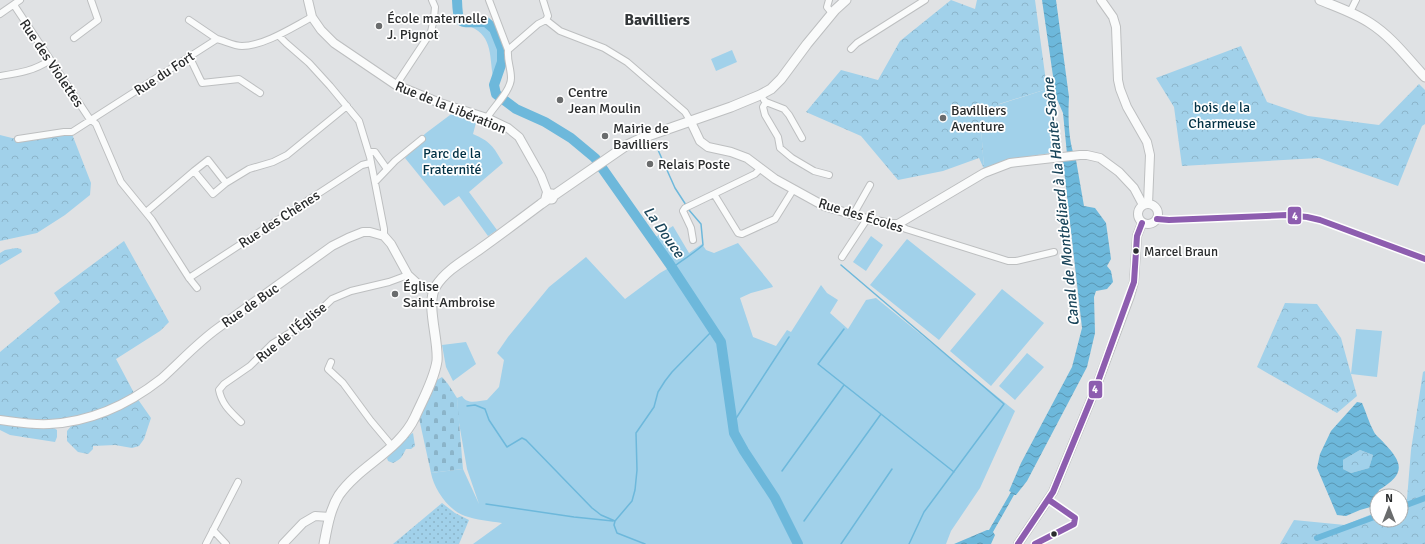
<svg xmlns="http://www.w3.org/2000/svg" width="1425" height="544" font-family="Signika,sans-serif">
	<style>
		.green { fill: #a1d1ea }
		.forest { fill: url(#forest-crowns) }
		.cemetery { fill: url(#cemetery-stones) }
		.garden { fill: url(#garden-dots) }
		.water { fill: url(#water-waves); fill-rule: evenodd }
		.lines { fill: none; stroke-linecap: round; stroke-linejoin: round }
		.stream { stroke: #6db8db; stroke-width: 1.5 }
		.canal { stroke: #6db8db; stroke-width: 6 }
		.river { stroke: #6db8db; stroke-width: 10 }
		.street-casing { stroke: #bdbfc0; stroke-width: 8 }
		.secondary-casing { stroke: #bdbfc0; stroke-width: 10 }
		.primary-casing { stroke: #bdbfc0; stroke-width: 11 }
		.street { stroke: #fafbfb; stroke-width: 6 }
		.secondary { stroke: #fafbfb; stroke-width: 8 }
		.primary { stroke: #fafbfb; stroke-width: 9 }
		.bus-1-casing { stroke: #fff; stroke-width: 9 }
		.bus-1 { stroke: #8d5daf; stroke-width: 6 }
		.poi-dot { fill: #6a6c6d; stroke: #fff; stroke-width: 1.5 }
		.bus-dot { fill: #2a2c2d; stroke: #fff; stroke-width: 1.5 }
		.labels { text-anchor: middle; stroke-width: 3.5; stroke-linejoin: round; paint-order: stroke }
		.bus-label { font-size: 13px; fill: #2a2c2d; stroke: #fff; text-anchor: start }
		.poi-label { font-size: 14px; fill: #2a2c2d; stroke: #fff; text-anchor: start }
		.street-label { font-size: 14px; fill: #2a2c2d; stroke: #fff }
		.park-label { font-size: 14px; fill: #013145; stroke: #fff }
		.water-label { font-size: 15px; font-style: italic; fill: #1a455a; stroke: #fff }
		.quarter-label { font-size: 16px; font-weight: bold; fill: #333739; stroke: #fff }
		.line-badge { stroke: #fff; stroke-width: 1.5 }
		.badge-label { font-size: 11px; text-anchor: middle; font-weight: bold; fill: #fff }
	</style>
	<defs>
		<pattern id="forest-crowns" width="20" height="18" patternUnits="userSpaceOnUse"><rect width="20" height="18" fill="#a1d1ea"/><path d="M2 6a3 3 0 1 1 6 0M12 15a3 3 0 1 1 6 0" fill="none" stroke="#8bb4c9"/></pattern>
		<pattern id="cemetery-stones" width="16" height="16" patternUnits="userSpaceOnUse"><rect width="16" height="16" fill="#a1d1ea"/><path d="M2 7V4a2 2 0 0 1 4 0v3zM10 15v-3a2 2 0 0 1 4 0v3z" fill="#8bb4c9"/></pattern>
		<pattern id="garden-dots" width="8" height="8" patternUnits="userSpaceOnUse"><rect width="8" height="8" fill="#a1d1ea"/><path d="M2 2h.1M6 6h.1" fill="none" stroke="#8bb4c9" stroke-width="1.8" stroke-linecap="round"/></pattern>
		<pattern id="water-waves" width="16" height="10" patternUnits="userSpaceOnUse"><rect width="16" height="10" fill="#6db8db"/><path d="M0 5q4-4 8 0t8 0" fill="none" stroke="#5a96b2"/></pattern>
	</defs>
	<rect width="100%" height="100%" fill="#e0e2e4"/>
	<path class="green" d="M482 24C490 27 491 31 495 38 501 53 501 61 495 76L493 77C489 53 493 34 466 25Z
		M732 50 737 62 716 71 711 59Z
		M1047 89 1058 135H1051L1052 153C1028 156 1006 159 984 169L981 128 957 118Z
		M454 112 477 119 473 134C491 142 493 146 503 163L469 192 497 230 488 236 459 196 444 206 405 158 415 148 413 145 426 133Z
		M673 226 689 253 702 244 706 250 714 253 738 243 772 285 773 287 751 293 740 298 753 337 776 346 787 330 791 332 821 285 827 293 838 300 830 313 848 329 866 300 876 298 1015 411 980 488 951 531 946 544H473L502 523C490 521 476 520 465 516 448 510 434 489 431 473L463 469 479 504 467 469 458 417 457 398 462 396C467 405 478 401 487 400L499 387 504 360 497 353 508 337 549 287 586 257 625 299 660 273 674 265 654 238Z
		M871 236 883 245 866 271 853 262Z
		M907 239 976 294 939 340 870 285Z
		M1002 289 1044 323 991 386 950 351Z
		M1356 329 1382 331 1377 377 1351 374Z
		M466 342 476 364 453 381 446 367 442 345Z
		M1027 353 1044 367 1015 400 999 386Z"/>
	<path class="forest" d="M951 0 975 9 977 0H1035L1047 89 999 104 981 127 984 169 979 158 943 171 898 180 861 136 806 112 841 70 878 80 900 41Z
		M1241 46 1267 102 1308 116 1379 125 1419 84 1425 90V124L1422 126 1398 186 1319 158 1182 166 1174 107 1156 78Z
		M66 132 72 134 91 183 90 195 65 215 37 233 0 241V135L16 139Z
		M124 241 169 322 160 331 116 359 134 393C116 404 97 412 77 417 56 422 22 419 0 417V352L60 302 54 293Z
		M16 248 21 249 22 252 0 265V253L5 250Z
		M1285 303 1317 304 1341 338 1357 396 1337 413 1257 367Z
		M1425 371V544H1280L1294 520 1345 525 1377 512V520H1401V502L1407 499 1411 450 1423 372Z
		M137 398 151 418 144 439 139 446 132 448 115 445 93 446V449L88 454 78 452 67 441V431L72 425 96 419Z
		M0 421 54 428 57 430V437L55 442 10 435 0 430Z
		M413 433 415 446 411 449H406C402 456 402 459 393 463L388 461 387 458 411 434Z
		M1360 450 1373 455 1369 468 1351 473 1343 469V460Z"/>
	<path class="cemetery" d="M442 377 448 384 457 398 463 469 431 473 419 418 437 380Z"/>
	<path class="garden" d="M442 503 455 513 469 520 459 544H393Z"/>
	<path class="water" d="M1042 0H1056L1069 97C1068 115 1068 143 1076 160L1084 206 1095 208 1106 223 1111 259 1107 266 1111 271 1113 282 1107 289 1096 291 1094 297 1095 333 1087 367 1027 481 1016 495H1014L993 532 995 535 991 544H954L987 530H989L1011 492 1009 491 1021 463 1072 367 1082 328 1063 161 1067 154 1063 113 1056 97Z
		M1357 402 1362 403C1366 412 1369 423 1374 432 1376 436 1381 439 1384 443 1404 464 1405 474 1379 490L1374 506 1360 510 1346 516 1337 515 1317 468 1320 454 1331 431ZM1360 450 1373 455 1369 468 1351 473 1343 469V460Z"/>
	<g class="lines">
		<path class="stream" d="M654 141 675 188 686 205
			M841 265 1004 404 924 512 909 544
			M672 268C682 260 693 254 703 245L701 224 689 210
			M844 329 818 364 954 472
			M467 406 475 405 485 409 489 420 507 447 522 438 526 440 592 508 601 515 615 521
			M733 423 789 337
			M782 471 844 385
			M486 504 574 517 613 521
			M804 521 881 414
			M645 544 617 533 614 525 615 521 632 501 635 490 637 470 636 433 654 407 658 392 665 381 672 372 713 330
			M841 544 892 469"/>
		<path class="canal" d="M1401 507 1425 498
			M1317 538 1377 516"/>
		<path class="river" d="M457 0C458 29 460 21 486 22L494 29 502 49V62L494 85 496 94 516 109 545 122 571 138 595 158 669 263 721 342 734 433 744 451 775 498 798 544"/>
		<g class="street-casing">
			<path id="street" d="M489 0 508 50
				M543 0 548 16 546 20
				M829 0 827 7 832 13
				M14 5 89 118 96 124 121 182 152 220 189 278 197 288
				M1350 12 1356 0
				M0 14 20 0
				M189 20 217 39
				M546 20 560 31 604 48 627 62 685 112 691 122
				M279 36 286 43 309 63 330 86 359 121 370 157 384 229V236
				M74 38 98 20 91 0
				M851 49 857 43 925 0
				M189 56 202 83 239 79 260 93
				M0 76C19 73 34 71 50 60
				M396 85 431 32 434 18 435 7 432 0
				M764 100 766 102 784 109 789 115 802 138
				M766 102 763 107 765 115 778 137 780 148 792 158 814 171 829 175
				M487 118C493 107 511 91 511 78 511 68 507 61 508 50L538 24 546 20
				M18 139 64 132H72L217 39C225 41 234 46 242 46 264 46 293 27 312 17
				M369 152H375L387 169
				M761 168 755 174 714 194 738 233 742 234 775 219 793 190
				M194 171 208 160 226 183
				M375 182 395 161 422 139
				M146 212 194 171 213 194 226 183 249 169 273 162 287 155 347 106
				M853 215 870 185
				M1157 219 1169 220 1287 215 1307 217 1320 220 1425 259
				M898 224 906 229 1008 261H1016L1054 252
				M693 240 691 228 683 211 685 208 714 194
				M842 257 867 219
				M189 278 362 165 370 163
				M331 362 328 369 343 383 371 421 392 446
				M241 422C231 412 222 405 219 390L224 384 250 366 272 344 309 321 332 299 351 291 389 282 408 275
				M213 530 226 544
				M206 544 238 482"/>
		</g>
		<g class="secondary-casing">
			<path id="secondary" d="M308 0 312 17 321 30 334 43 396 85 440 103 487 118 508 128 519 137 541 176 548 194
				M1101 0 1113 17 1116 27 1118 80 1120 89 1127 107 1147 142 1150 155 1148 204
				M691 122 700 141 708 147 731 152 747 158 775 179 824 206 867 219 890 224H898L984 173 1010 163 1080 155H1087L1100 158 1119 172 1134 188 1143 205
				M1138 214a10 10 0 1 1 20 0a10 10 0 1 1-20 0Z
				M0 420C16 422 32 425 49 424 90 422 129 404 161 379 180 362 197 343 218 328L332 246 348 238 363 232H370L384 236 391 244 408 275 420 286 434 290
				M283 544 303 523 315 516 330 517
				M1018 544 1053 492 1095 390 1130 296 1134 282 1137 236 1142 223"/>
		</g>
		<g class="primary-casing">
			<path id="primary" d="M1320 0C1337 7 1355 13 1370 23 1392 37 1408 59 1425 77
				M553 196 627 145 642 138 731 107 760 95 771 89 781 79 807 44 835 10 846 0
				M324 544C327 528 330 509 339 495 360 465 399 451 415 417 423 399 434 380 437 361 439 340 425 303 436 286 446 270 465 260 480 249 501 234 521 219 541 204L548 199H552L553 197 552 194H547L546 198 548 199"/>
		</g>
		<use href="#street" class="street"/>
		<use href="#secondary" class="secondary"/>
		<use href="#primary" class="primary"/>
		<g class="bus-1-casing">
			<path id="bus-1" d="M1157 219 1169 220 1287 215 1307 217 1320 220 1425 259
				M1018 544 1053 492 1095 390 1134 282 1137 236 1142 223
				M1035 544 1074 524 1075 518 1049 500"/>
		</g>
		<use href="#bus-1" class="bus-1"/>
	</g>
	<g class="poi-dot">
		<circle cx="379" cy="26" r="4"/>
		<circle cx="560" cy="100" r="4"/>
		<circle cx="943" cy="118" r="4"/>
		<circle cx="605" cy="136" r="4"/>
		<circle cx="650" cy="164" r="4"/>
		<circle cx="395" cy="294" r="4"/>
	</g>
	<g class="bus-dot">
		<circle cx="1136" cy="251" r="3.5"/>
		<circle cx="1054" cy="534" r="3.5"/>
	</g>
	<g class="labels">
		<g class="bus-label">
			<text x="1144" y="256">Marcel Braun</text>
		</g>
		<g class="poi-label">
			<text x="387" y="23">École maternelle<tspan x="387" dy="16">J. Pignot</tspan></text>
			<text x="568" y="97">Centre<tspan x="568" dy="16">Jean Moulin</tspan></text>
			<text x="951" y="115">Bavilliers<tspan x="951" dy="16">Aventure</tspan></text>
			<text x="613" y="133">Mairie de<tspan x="613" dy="16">Bavilliers</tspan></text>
			<text x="658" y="169">Relais Poste</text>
			<text x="403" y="291">Église<tspan x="403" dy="16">Saint-Ambroise</tspan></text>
		</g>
		<g class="street-label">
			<text transform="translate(52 63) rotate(56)" y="5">Rue des Violettes</text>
			<text transform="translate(164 73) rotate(-33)" y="5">Rue du Fort</text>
			<text transform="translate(451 107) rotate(22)" y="5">Rue de la Libération</text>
			<text transform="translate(861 215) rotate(17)" y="5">Rue des Écoles</text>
			<text transform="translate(279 219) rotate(-33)" y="5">Rue des Chênes</text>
			<text transform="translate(250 305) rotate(-35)" y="5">Rue de Buc</text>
			<text transform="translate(291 332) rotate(-39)" y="5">Rue de l'Église</text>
		</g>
		<g class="park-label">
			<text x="1222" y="112">bois de la<tspan x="1222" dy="16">Charmeuse</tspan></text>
			<text x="452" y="158">Parc de la<tspan x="452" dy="16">Fraternité</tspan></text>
		</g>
		<g class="water-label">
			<text transform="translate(1061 202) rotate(-96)" y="5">Canal de Montbéliard à la Haute-Saône</text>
			<text transform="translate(664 232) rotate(55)" y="5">La Douce</text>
		</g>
		<g class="quarter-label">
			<text x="657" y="25">Bavilliers</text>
		</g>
	</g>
	<g class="line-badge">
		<rect x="1287" y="206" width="15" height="19" rx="4" fill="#8d5daf"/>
		<rect x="1088" y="380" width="15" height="19" rx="4" fill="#8d5daf"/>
	</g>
	<g class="badge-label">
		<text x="1295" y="220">4</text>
		<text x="1095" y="393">4</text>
	</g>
	<g transform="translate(1389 508)"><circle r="19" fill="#ffffff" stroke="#aaabab"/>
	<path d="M0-3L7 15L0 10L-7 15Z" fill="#6a6c6d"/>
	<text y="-6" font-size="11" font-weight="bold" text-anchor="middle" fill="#2a2c2d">N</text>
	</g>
</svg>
